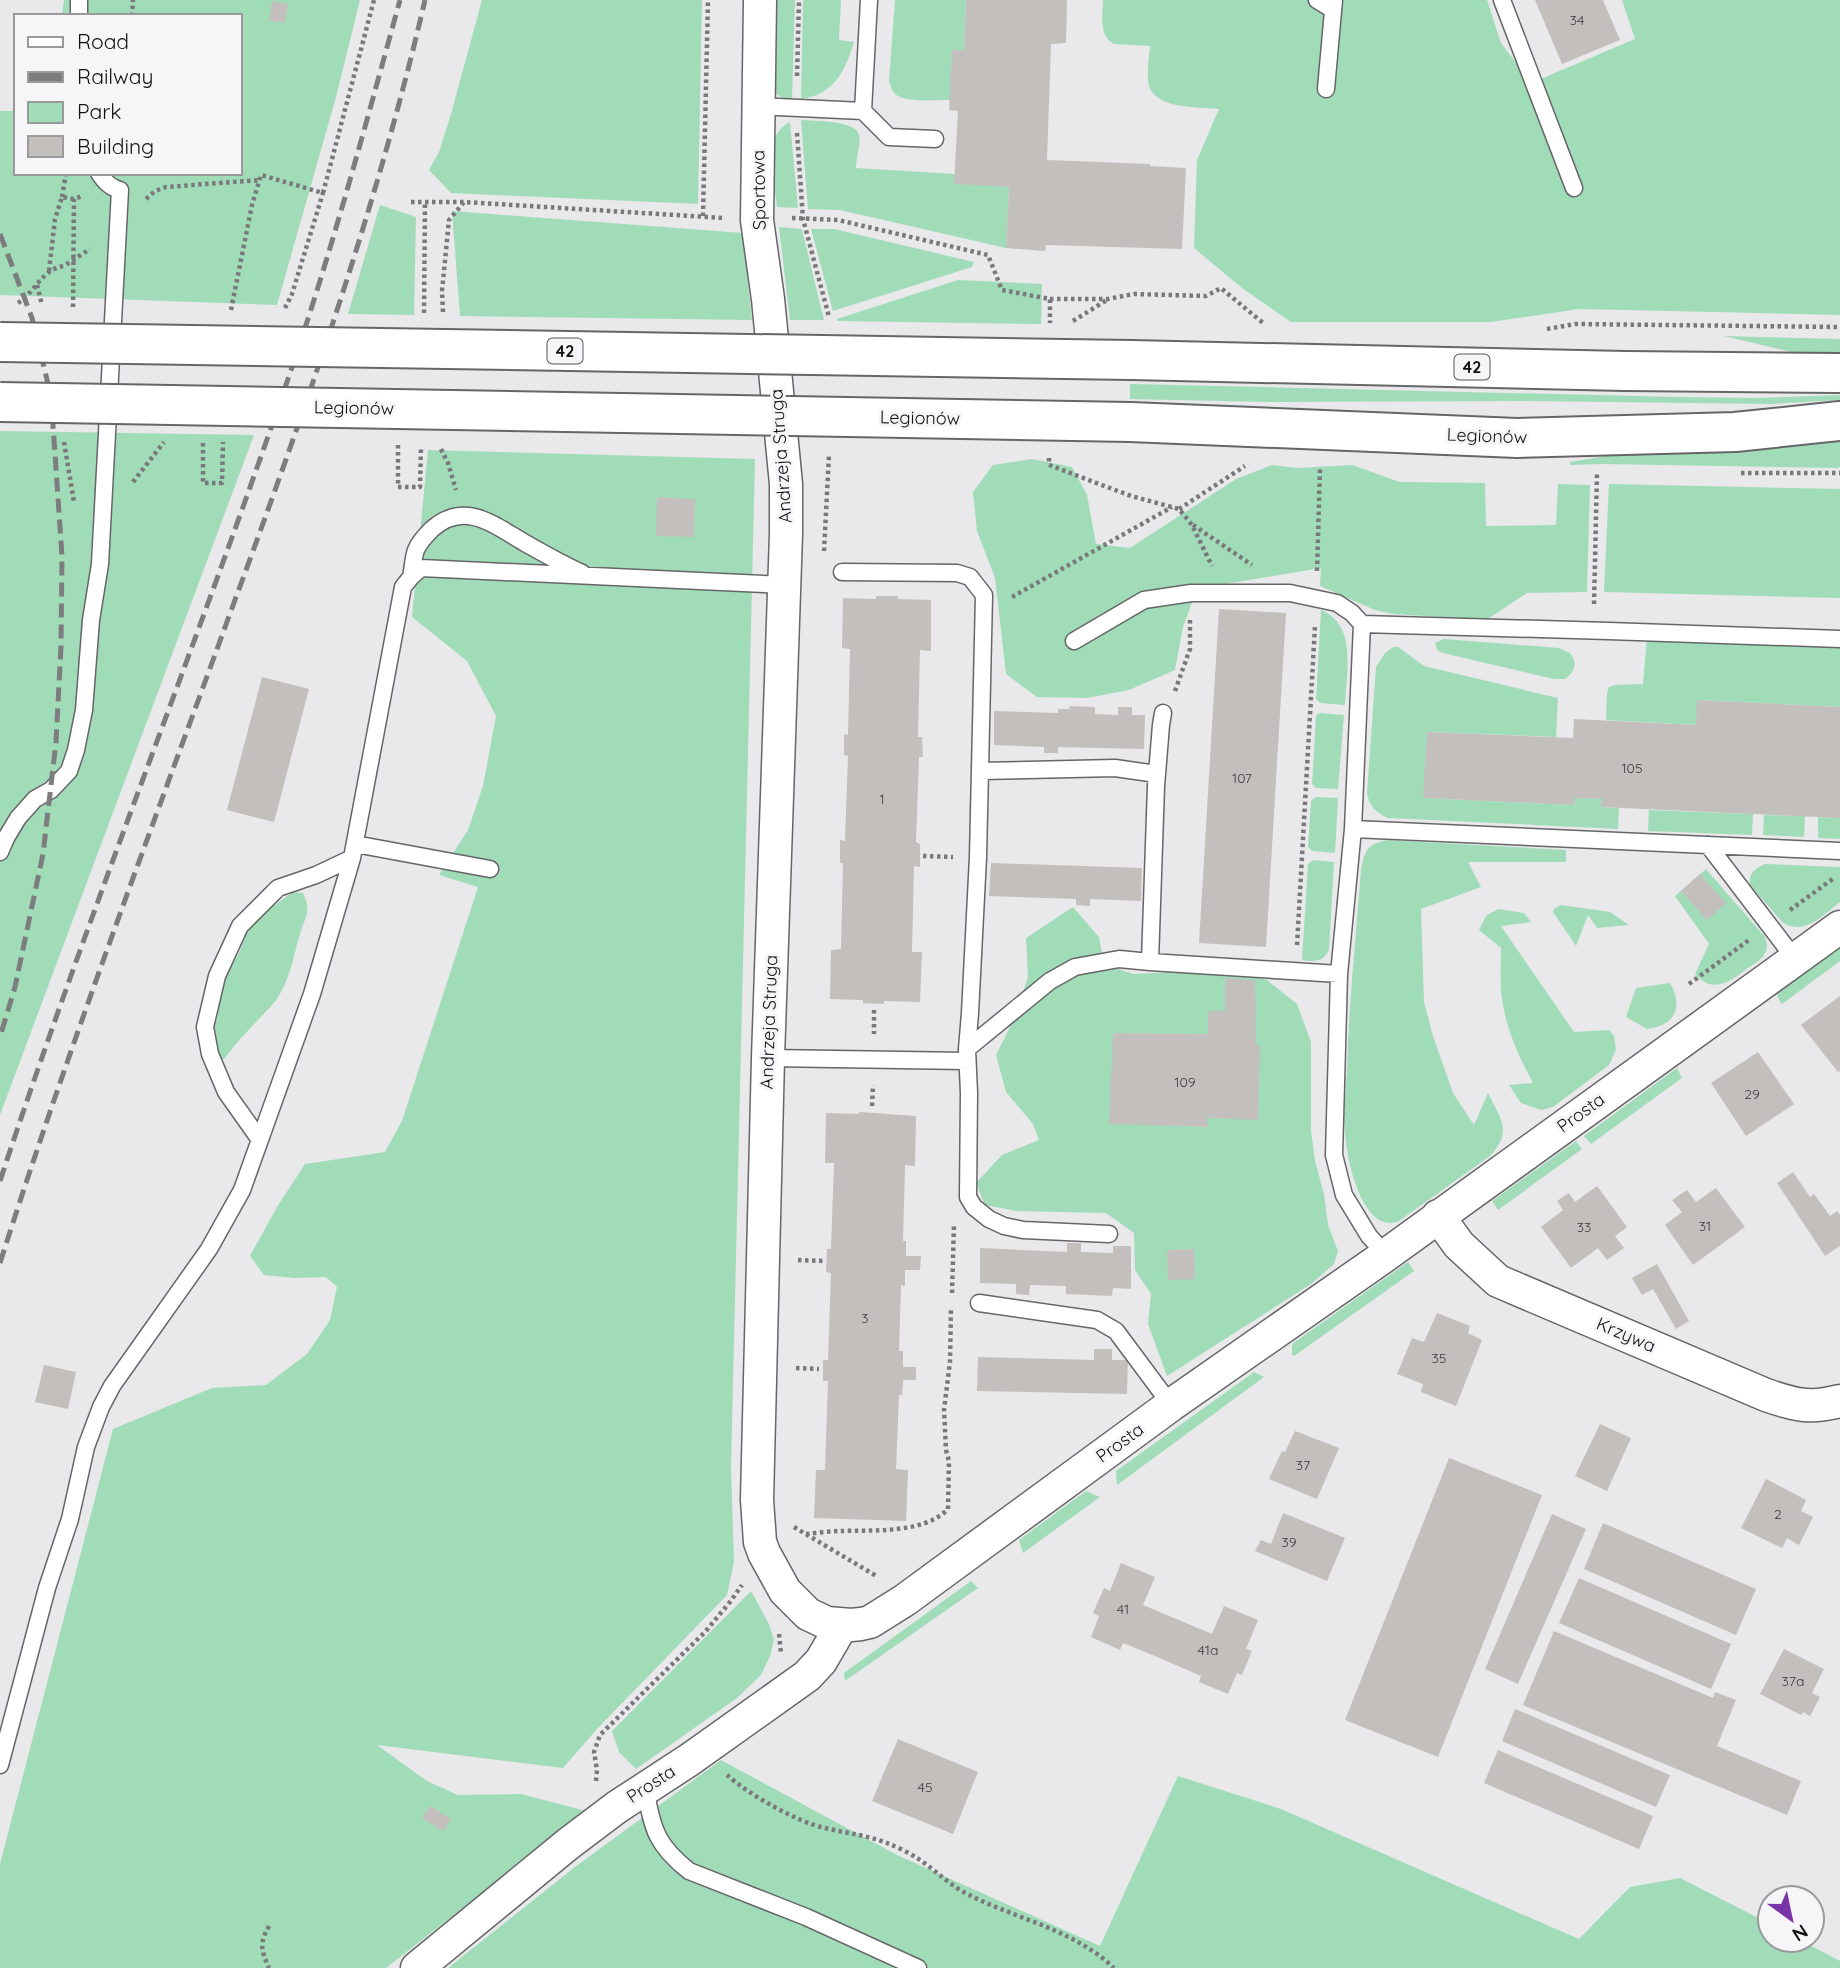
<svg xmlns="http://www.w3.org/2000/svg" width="1840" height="1968" font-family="Quicksand,sans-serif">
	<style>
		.green { fill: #a1dcb9 }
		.building { fill: #c2bfbc }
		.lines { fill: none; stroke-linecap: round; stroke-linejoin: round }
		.service-casing { stroke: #666568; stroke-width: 19 }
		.minor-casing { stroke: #666568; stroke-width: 35 }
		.primary-casing { stroke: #666568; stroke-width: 42 }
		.path { stroke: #79797b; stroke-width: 4.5; stroke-dasharray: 3.5 3.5; stroke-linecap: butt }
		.service { stroke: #fff; stroke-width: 16 }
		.minor { stroke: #fff; stroke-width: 32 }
		.primary { stroke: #fff; stroke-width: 38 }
		.rail { stroke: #7d7c7e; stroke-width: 5; stroke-dasharray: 14 7; stroke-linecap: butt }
		.primary-bridge-casing { stroke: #666568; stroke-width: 42; stroke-linecap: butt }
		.primary-bridge { stroke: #fff; stroke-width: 38 }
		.labels { text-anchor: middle; stroke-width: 6; stroke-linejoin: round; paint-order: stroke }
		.number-label { font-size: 14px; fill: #3d3c3c }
		.shield { fill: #f6f5f8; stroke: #565557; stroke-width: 2 }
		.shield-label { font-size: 16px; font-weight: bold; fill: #111112 }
		.street-label { font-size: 18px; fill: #111112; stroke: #f6f5f8 }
	</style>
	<rect width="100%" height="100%" fill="#e9e8eb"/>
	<path class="green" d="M64 0H360L336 97 277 305 0 295V111H16V173H240V16H62Z
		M482 0H702L698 204 451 193 429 170 439 152 451 114Z
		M770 0H795L792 99 781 97 772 90Z
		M803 0H841L839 40 854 42C845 71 834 95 801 99Z
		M895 0H966L964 50H952L950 100C938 100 907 102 898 96 892 93 891 87 889 81Z
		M1103 0H1487L1501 43 1531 83 1635 39 1622 0H1840V315L1579 309 1491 322H1291L1242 288 1194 248 1197 160 1219 109C1197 107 1149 109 1148 80 1147 69 1149 57 1150 46L1114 44C1098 35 1103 16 1103 0Z
		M801 120C814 121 856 120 859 135 861 145 856 158 856 168L955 174 1009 187 1006 248 840 210 808 209Z
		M790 122 798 208 777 207C774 179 760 138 790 122Z
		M380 205 416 217 414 315 348 314Z
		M452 211 743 233 752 320 460 316Z
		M779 227 802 229 824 320H790Z
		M811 229H834L974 262 972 267 833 311Z
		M958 280 1042 284 1041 324 837 321V319Z
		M1724 336 1840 339V360L1800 354Z
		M1130 384 1679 397 1756 398 1840 395V400L1771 404 1526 401 1266 402 1130 399Z
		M0 431 254 435 0 1115Z
		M1840 438V467L1837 468 1602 464 1570 465V462L1612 455Z
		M428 450 755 459 731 1467 734 1562 727 1595 597 1729 563 1768 377 1745 427 1781 458 1795 521 1794 586 1811 386 1968H0V1864L113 1429 212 1388 266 1385 307 1354 330 1320 337 1287 326 1277 294 1278 264 1275 250 1256 277 1207 305 1164 385 1152 402 1121 478 887 439 875 468 830 483 786 496 716 467 661 412 617Z
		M1032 459 1072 467 1087 495 1096 544 1130 548 1236 479 1272 465 1297 468 1352 465 1400 482 1485 483 1486 526 1556 525 1558 484 1590 485 1587 592 1527 593 1486 620 1393 614 1375 610 1320 586 1321 568 1207 587 1194 597 1183 627 1175 670 1129 690 1087 698 1037 697 1006 674 995 578 977 531 973 492 993 465Z
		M1609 484 1840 489V598L1604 592Z
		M1321 610C1358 625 1346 673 1345 705L1320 703 1316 699Z
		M1647 637 1840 646V707L1698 700 1696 725 1606 720 1607 693 1609 687 1615 685 1643 684Z
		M1444 639 1559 648 1570 653C1578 664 1575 671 1565 679H1554L1443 653 1438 651 1435 643Z
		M1393 647H1398L1424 666 1558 698 1556 737 1427 732 1424 798 1574 805 1575 798 1602 799 1601 807 1619 808 1618 829 1388 818C1376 813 1369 806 1367 793L1376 667 1385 653Z
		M1319 713 1344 715 1338 789 1316 788 1312 784 1316 716Z
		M1316 797 1338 798 1335 853 1312 851 1308 847 1311 801Z
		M1649 810 1753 814 1752 835 1648 831Z
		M1764 815 1805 816 1804 837 1763 835Z
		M1818 817 1840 818V839L1818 838Z
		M1387 840 1566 850V862H1468L1481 887 1421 909 1424 1002 1433 1036 1453 1093 1474 1125 1488 1093C1501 1120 1513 1131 1490 1156L1399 1221C1362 1236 1346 1157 1345 1132 1343 1111 1346 1089 1347 1068 1349 1002 1356 936 1361 870 1365 850 1366 845 1387 840Z
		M1313 860 1334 862 1329 950C1323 962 1315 962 1302 960L1308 864Z
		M1765 864 1840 867V902C1823 915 1805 936 1783 923L1750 885C1748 873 1756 868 1765 864Z
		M1706 869 1765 937C1767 943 1768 948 1765 953 1762 960 1754 964 1748 968 1731 981 1713 995 1695 974L1709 944 1675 896Z
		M293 892 303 893C312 912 305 916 300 934 294 954 291 974 281 992 275 1004 266 1011 257 1021 246 1032 235 1045 225 1058L220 1061 213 1033 218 1015V997L222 983 239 953 247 932 259 916Z
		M1561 905 1610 912 1629 925 1597 928 1588 915 1576 946 1553 912 1554 909Z
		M1073 907 1099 937 1104 964 1133 974 1230 969 1267 980 1297 1004 1311 1042V1130L1315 1161 1324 1194 1328 1225 1338 1251 1334 1264 1311 1284 1167 1376 1148 1324 1151 1294 1135 1270 1134 1233 1106 1213 1016 1211 985 1205 976 1183 1002 1155 1039 1140 1033 1124 1006 1092 996 1055 1015 1017 1028 977 1026 938Z
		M1498 909 1524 913 1531 922 1501 926 1574 1032 1609 1030 1614 1036 1616 1050 1609 1065 1553 1107 1541 1110 1521 1103 1509 1085 1533 1083C1521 1061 1509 1035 1504 1010 1499 990 1501 969 1501 948L1479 930 1486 916Z
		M1840 945V961L1782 1004 1778 998 1777 991Z
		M1670 983C1684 1006 1675 1026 1647 1029L1626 1017 1636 988Z
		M1677 1068 1682 1078 1591 1144 1584 1136Z
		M1576 1141 1582 1149 1498 1210 1492 1201Z
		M1408 1262 1414 1271 1294 1356 1292 1355V1344Z
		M1254 1372 1264 1377 1117 1485 1116 1471Z
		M1086 1491 1100 1497 1023 1553 1019 1540Z
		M971 1581 978 1588 845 1681 844 1673Z
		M751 1591 769 1624 774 1640 770 1656 761 1675 737 1698 636 1769 619 1752 612 1731Z
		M721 1760 897 1855 1100 1946 1178 1776 1281 1809 1579 1939 1630 1887 1680 1878 1770 1924V1940H1800L1840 1961V1968H448L575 1867Z"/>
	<path class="building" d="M966 0H1067L1066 43 1051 44 1047 160 1150 164V166L1186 168 1182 249 1046 245 1045 251 1006 248 1009 187 954 184 958 111 949 110 952 50H964Z
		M1535 0H1603L1620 40 1562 64Z
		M272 1 288 4 285 23 269 21Z
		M657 497 695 499 694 537 656 536Z
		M876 596H898V599L931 600V651L920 650 918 737H922L923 757H919L916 842 920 844V867L914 866 912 952H922L920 1002 884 1001V1004L863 1003V1000L830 999 831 950 841 949 843 863H840V840L845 841 848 756 844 755V734L848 735 850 649 842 648 843 598 876 599Z
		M1219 609 1286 613 1266 947 1199 943Z
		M262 677 309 689 274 822 227 810Z
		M1697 700 1840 707V818L1601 807 1602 799 1575 798 1574 805 1423 798 1427 732 1573 738 1574 719 1696 725Z
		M1070 706 1095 707V714L1118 715V707H1132V715H1145L1144 749 1058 747V753H1044V747L994 745V711L1058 713V709H1069Z
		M991 863 1142 868 1141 901 1090 899V906L1076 905V899L989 896Z
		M1700 874 1726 903 1707 920 1681 891Z
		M1225 978 1255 980 1256 1045H1260L1258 1120 1207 1118 1208 1127 1109 1124 1113 1033 1208 1034V1011H1225Z
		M1840 996V1071L1838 1072 1801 1025Z
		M1758 1052 1794 1104 1746 1136 1711 1083Z
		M859 1112 916 1116 915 1166 905 1165 903 1241H906V1256H921L920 1270H905V1286L901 1285 899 1351H903V1367H916V1380H903L902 1395H899L896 1469 908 1470 906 1521 814 1518 816 1470H825L828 1381H823V1360H828L831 1273 826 1272 827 1249H831L834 1163H825L826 1113 859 1114Z
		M1793 1172 1810 1197 1814 1194 1830 1216 1837 1211 1840 1215V1246L1825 1256 1777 1183Z
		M1597 1186 1627 1227 1615 1236 1624 1248 1607 1260 1598 1248 1571 1268 1541 1227 1563 1210 1557 1201 1569 1193 1575 1202Z
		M1716 1188 1745 1227 1693 1265 1665 1225 1682 1212 1672 1200 1687 1190 1696 1202Z
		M1067 1243H1081V1252L1113 1253V1246H1131V1289L1113 1288 1112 1296 1066 1294V1286L1030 1285 1029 1295 1016 1294V1284L980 1283V1248L1067 1252Z
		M1194 1249 1195 1279 1168 1280 1167 1250Z
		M1657 1264 1689 1321 1676 1329 1653 1289 1642 1295 1632 1278Z
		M1437 1313 1470 1326 1468 1333 1482 1340 1456 1406 1421 1392 1423 1384 1397 1374 1412 1338 1424 1342Z
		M1094 1349H1112V1360H1128L1127 1394 977 1391 978 1357 1094 1360Z
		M44 1365 76 1372 68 1409 35 1402Z
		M1600 1424 1631 1438 1607 1491 1575 1476Z
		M1295 1431 1339 1448 1317 1499 1269 1479 1282 1451 1285 1452Z
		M1449 1458 1542 1495 1438 1757 1345 1720Z
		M1766 1479 1806 1500 1801 1511 1813 1517 1799 1545 1787 1538 1782 1548 1741 1528Z
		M1283 1513 1345 1538 1327 1581 1255 1551 1261 1540 1271 1544Z
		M1552 1514 1586 1529 1518 1684 1485 1669Z
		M1603 1523 1756 1589 1736 1635 1584 1569Z
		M1121 1563 1155 1577 1143 1605 1212 1634 1224 1606 1258 1620 1246 1649 1252 1651 1242 1675 1237 1673 1228 1694 1199 1682 1201 1676 1162 1659 1123 1643 1120 1650 1091 1637 1099 1616 1093 1613 1104 1588 1110 1591Z
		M1579 1578 1731 1644 1711 1689 1559 1623Z
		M1554 1631 1713 1698 1715 1692 1736 1700 1717 1746 1801 1781 1787 1815 1523 1705Z
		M1784 1649 1824 1669 1812 1693 1820 1697 1810 1716 1803 1712 1801 1715 1760 1694Z
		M1515 1709 1670 1775 1656 1807 1502 1741Z
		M898 1739 978 1772 953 1834 872 1801Z
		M1498 1750 1653 1816 1639 1849 1484 1783Z
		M430 1806 451 1819 443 1831 422 1818Z"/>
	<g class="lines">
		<g class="service-casing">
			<path id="service" d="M1317 0 1333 10
				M1502 0 1574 188
				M79 16V0
				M1326 89 1334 0
				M758 106 863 111 869 0
				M863 111 889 137 935 139
				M842 572 957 573 970 577 984 595 978 857 970 1013 967 1049 969 1093 968 1197 974 1207 989 1219 1004 1226 1023 1230 1109 1234
				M411 577C413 568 413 558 416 550 419 542 426 535 432 529 465 500 494 525 525 543 543 553 562 564 582 573
				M1074 641 1144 600 1191 593H1290L1337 603 1352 613 1362 624
				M1163 713 1161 725 1156 786 1150 962 1339 974
				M980 771 1115 768 1157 774
				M1353 829 1840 851
				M355 844 490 869
				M1708 845 1795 959
				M0 852 6 838 18 818 35 799 51 790 69 771 76 750 84 710 91 620 100 564 120 190C111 188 104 181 99 173
				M967 1049 1050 981 1075 967 1119 959 1150 962
				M768 1058 967 1061
				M260 1140 226 1092 210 1054 205 1027 217 976 240 926 278 888 316 875 352 858
				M1386 1255 1369 1236 1344 1195 1334 1155 1339 974 1353 829 1362 624C1521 628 1681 633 1840 639
				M979 1303 1097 1320 1116 1331 1171 1405
				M0 1765 47 1588 70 1519 86 1447 101 1407 112 1386 209 1249 242 1190 312 994 352 858 403 587 411 577 421 568 784 585
				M645 1788C653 1829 655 1844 689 1871L806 1917 918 1968"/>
		</g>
		<g class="minor-casing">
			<path id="minor" d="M760 0 757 220 768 299 786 484V534L768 1058 757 1500 760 1542 764 1553 785 1591 808 1614 827 1623 851 1625 861 1624 870 1622 905 1600 1171 1405 1386 1255 1840 927
				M1438 1216 1459 1245 1498 1281 1766 1395C1795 1405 1810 1409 1840 1401
				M417 1968 568 1844 617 1807 689 1760 807 1676 821 1661 842 1625"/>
		</g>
		<g class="primary-casing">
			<path id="primary" d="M1131 360 1625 371 1840 373
				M1130 422 1517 438 1735 432 1840 421"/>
		</g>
		<path class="path" d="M132 16 133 0
			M797 76 799 0
			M797 133 803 219 829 317
			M62 197 66 173
			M146 199 155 191 166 187 260 180
			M411 202H464L724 218
			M703 216 708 0
			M792 218 838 220 988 255 1002 290 1050 299V323
			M49 271 55 219 62 197 74 199 82 196
			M37 285 42 305
			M1050 299H1108L1134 294 1206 296 1221 288 1263 323
			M18 303C35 292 42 269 64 266L90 249
			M73 307 74 199
			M285 308 292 294 323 193
			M231 310 252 205 261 175 323 193 374 0
			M443 312 442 291 449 220 464 202
			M424 313 425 202
			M1073 321 1107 300
			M1547 329 1575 324 1840 327
			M64 442 74 502
			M203 443V483H222L223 442
			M398 445V487H420L421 447
			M441 449 448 463 456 490
			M1049 458V465L1131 496 1179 509 1192 525 1212 566
			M1741 473H1840
			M133 482 164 442
			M1179 509 1245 466
			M1193 525 1252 565
			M824 551 829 455
			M1317 571 1320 468
			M1012 597 1172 507
			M1594 604 1597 473
			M1175 691 1190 649V618
			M923 856 953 857
			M1790 910 1834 878
			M1297 945 1315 626
			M1689 984 1749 940
			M874 1010V1034
			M872 1106 873 1085
			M798 1260 823 1261
			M952 1293 954 1225
			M796 1368 819 1369
			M794 1527 878 1577
			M806 1534C817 1533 829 1531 840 1531 872 1530 924 1534 948 1509L949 1461 946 1450 944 1410 950 1362 951 1309
			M779 1634 781 1653
			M727 1775C748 1794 797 1822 825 1828 846 1833 866 1835 887 1843 897 1847 910 1853 920 1860 936 1871 950 1885 967 1894 1016 1919 1073 1929 1114 1968
			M596 1781 597 1770 594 1752 600 1735 705 1632 730 1602 742 1585
			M269 1926C259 1944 261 1949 269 1968"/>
		<use href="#service" class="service"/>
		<use href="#minor" class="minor"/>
		<use href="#primary" class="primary"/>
		<path class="rail" d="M0 234 32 318 51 396 62 556 61 646 56 742 43 854 15 987 0 1037
			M0 1181C89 911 196 647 288 379 331 254 365 127 400 0
			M0 1263C69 1046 150 833 228 619 303 416 376 211 425 0"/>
		<g class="primary-bridge-casing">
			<path id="primary-bridge" d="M0 342 1131 360
				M0 402 1130 422"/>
		</g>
		<use href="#primary-bridge" class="primary-bridge"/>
	</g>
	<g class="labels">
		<g class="number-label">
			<text x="1577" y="25">34</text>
			<text x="1632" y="773">105</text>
			<text x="1242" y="783">107</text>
			<text x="882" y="804">1</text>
			<text x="1185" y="1087">109</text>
			<text x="1752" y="1099">29</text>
			<text x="1705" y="1231">31</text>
			<text x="1584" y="1232">33</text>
			<text x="865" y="1323">3</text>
			<text x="1439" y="1363">35</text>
			<text x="1303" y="1470">37</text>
			<text x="1778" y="1519">2</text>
			<text x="1289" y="1547">39</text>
			<text x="1123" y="1614">41</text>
			<text x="1208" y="1655">41a</text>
			<text x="1793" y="1686">37a</text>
			<text x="925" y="1792">45</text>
		</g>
		<g class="shield">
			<rect x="547.5" y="338.5" width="35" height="25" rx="5"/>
			<rect x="1454.5" y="354.5" width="35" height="25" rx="5"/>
		</g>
		<g class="shield-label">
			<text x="565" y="357">42</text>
			<text x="1472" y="373">42</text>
		</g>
		<g class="street-label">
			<text transform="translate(759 190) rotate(-91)" y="6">Sportowa</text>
			<text transform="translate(354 408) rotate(1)" y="6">Legionów</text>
			<text transform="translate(920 418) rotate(1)" y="6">Legionów</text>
			<text transform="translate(1487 436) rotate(2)" y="6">Legionów</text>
			<text transform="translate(781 456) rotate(-94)" y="6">Andrzeja Struga</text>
			<text transform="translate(769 1022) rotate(-88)" y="6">Andrzeja Struga</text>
			<text transform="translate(1581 1113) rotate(-36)" y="6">Prosta</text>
			<text transform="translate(1626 1335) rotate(23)" y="6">Krzywa</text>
			<text transform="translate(1120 1443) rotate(-36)" y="6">Prosta</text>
			<text transform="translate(651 1784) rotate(-33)" y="6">Prosta</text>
		</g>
	</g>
	<rect x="14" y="14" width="228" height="161" fill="#f6f5f8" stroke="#9a9a9c" stroke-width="2"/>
	<rect x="28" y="37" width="35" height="10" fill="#ffffff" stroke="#9a9a9c" stroke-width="2"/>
	<text x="77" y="49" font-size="21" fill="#111112">Road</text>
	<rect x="28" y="72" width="35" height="10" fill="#7d7c7e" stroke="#9a9a9c" stroke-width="2"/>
	<text x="77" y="84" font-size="21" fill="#111112">Railway</text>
	<rect x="28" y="102" width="35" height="21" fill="#a1dcb9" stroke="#9a9a9c" stroke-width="2"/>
	<text x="77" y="119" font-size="21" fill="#111112">Park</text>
	<rect x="28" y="136" width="35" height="21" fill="#c2bfbc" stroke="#9a9a9c" stroke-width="2"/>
	<text x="77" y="154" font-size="21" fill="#111112">Building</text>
	<g transform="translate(1791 1919) rotate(147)"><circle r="33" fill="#f6f5f8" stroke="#9a9a9c" stroke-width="2"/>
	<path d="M0-5L12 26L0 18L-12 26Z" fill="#7934a7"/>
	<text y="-10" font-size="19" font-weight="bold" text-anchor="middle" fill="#111112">N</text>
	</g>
</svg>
